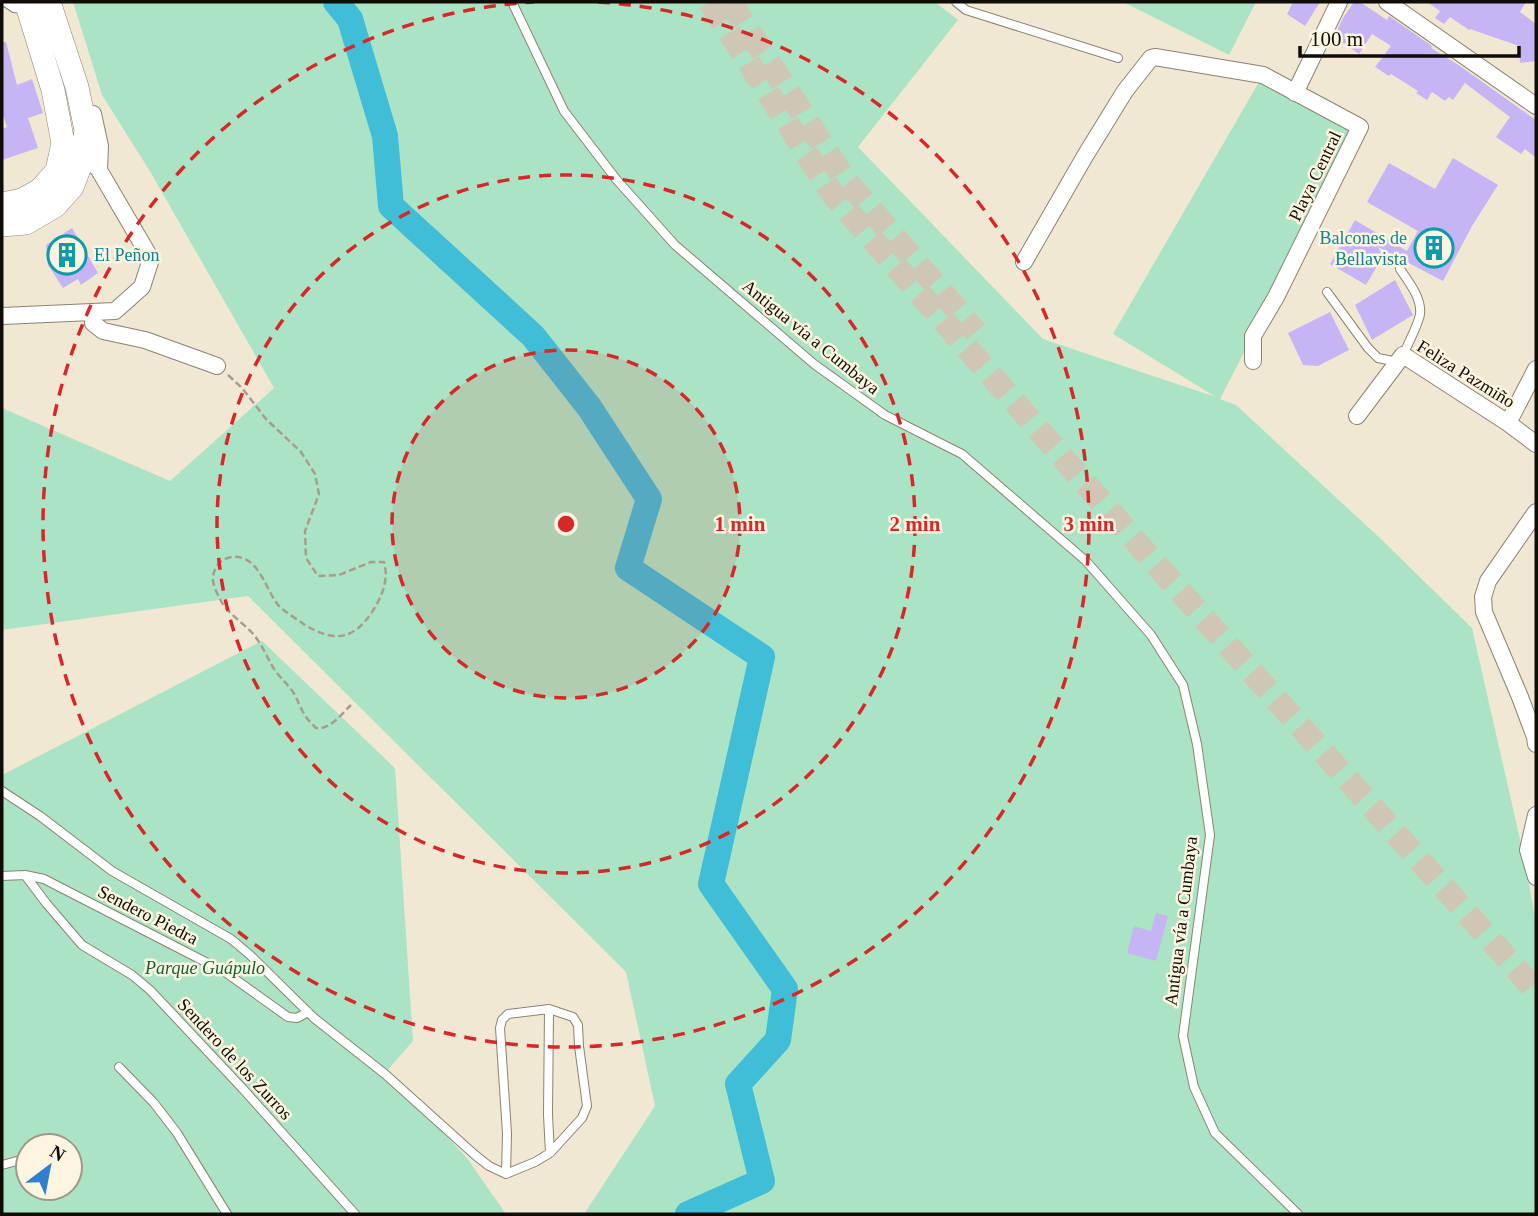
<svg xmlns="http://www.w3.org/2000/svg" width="1538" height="1216" font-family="'Times New Roman',serif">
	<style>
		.green { fill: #abe4c4; fill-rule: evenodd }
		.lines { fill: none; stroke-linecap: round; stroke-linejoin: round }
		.river { stroke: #40bdd7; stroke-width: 26 }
		.building { fill: #c5b5f4 }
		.primary-tunnel { stroke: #cfc7b5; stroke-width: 24; stroke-dasharray: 24 12; stroke-linecap: butt }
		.lane-casing { stroke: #8b8371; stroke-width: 10 }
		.street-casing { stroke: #8b8371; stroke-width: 18 }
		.secondary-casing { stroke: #8b8371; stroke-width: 24 }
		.path { stroke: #a59e8f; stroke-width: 2.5; stroke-dasharray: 7 3.5; stroke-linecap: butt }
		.lane { stroke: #fff; stroke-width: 8 }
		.street { stroke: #fff; stroke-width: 16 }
		.secondary { stroke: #fff; stroke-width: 23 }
		.ring { fill: none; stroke: #d62828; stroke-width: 3.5; stroke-dasharray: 12 9 }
		.labels { text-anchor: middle; stroke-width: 5; stroke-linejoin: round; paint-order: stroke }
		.street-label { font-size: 18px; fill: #100d07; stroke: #fef5e1 }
		.culture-label { font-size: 18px; fill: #0d838f; stroke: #fef5e1; text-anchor: end }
		.park-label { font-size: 18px; font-style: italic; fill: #145b3b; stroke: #fef5e1 }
		.centre { fill: #d62828; stroke: #fef5e1; stroke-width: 3.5 }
		.ring-label { font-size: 21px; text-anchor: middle; font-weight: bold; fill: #d62828; stroke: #fef5e1; stroke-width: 5; stroke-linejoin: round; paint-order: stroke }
	</style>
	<rect width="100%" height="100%" fill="#f1e8d4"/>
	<path class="green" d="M73 2H935L958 20 858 147 1043 339 1216 397 1113 334 1263 75 1359 130 1220 399 1236 405 1382 540 1472 628 1524 857 1536 922V1214H584L655 1106 626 972 248 596 2 630V408L170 481 274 388 151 173 102 95Z
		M1123 2H1256L1229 55Z
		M262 641 395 768 413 1041 386 1072 467 1158 506 1214H2V775ZM28 1146H70V1188H28Z"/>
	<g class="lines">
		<path class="river" d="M336 2 350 19 385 136 391 206 533 336 589 407 649 499 628 568 762 657 711 884 785 989 778 1040 738 1084 762 1181 688 1214"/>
	</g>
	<path class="building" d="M1293 2H1320L1305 26 1287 14Z
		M1354 2H1360L1387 20 1389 16 1432 46 1431 48 1460 66 1536 120V158L1525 149 1521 154 1496 137 1510 117 1465 83 1453 100 1449 97 1445 101 1432 92 1427 100 1416 93 1418 91 1391 74 1389 76 1375 67 1391 46 1372 34 1359 54 1334 37 1343 18Z
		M1427 2H1526L1520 12 1536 24V41L1535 40 1536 61 1520 63 1519 46 1470 29 1469 30 1450 17 1444 24 1435 18 1440 11Z
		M2 42H6L17 85 32 79 43 113 28 118 38 148 2 160V129L7 127 2 112Z
		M1453 158 1498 185 1472 226 1443 281 1378 247 1383 256 1366 285 1330 264 1355 220 1407 251 1418 231 1367 202 1389 163 1435 189Z
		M72 228 98 273 81 285 78 279 63 288 48 265 46 245Z
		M1395 280 1413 315 1372 340 1355 305Z
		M1330 312 1349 350 1318 366 1303 365 1288 333Z
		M1156 913 1168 916 1156 961 1127 953 1134 926 1151 931Z"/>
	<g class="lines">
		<path class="primary-tunnel" d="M710 2 832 193 1153 561 1536 991
			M730 2 844 178 976 332"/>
		<g class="lane-casing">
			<path id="lane" d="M5 2 14 8 24 9
				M512 2 564 111 616 179 675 245 814 364 885 415 962 454 1086 561 1151 635 1183 685 1197 744 1210 835 1183 1036 1194 1087 1215 1133 1298 1214
				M956 2 966 10 1118 58
				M1400 269C1408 281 1422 298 1420 314 1419 323 1407 346 1403 355
				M1327 292 1368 348 1378 358 1398 362
				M2 791 40 816 112 871 231 939 250 955 314 1018 385 1074 475 1155 489 1166 506 1174 535 1162 550 1153 582 1118 587 1106 579 1046 578 1025 573 1017 549 1009 508 1014 502 1020 500 1028 507 1133 506 1174
				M25 875 46 903 82 945 132 975 150 990 243 1089 355 1214
				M2 876 25 875 44 879 225 972 288 1017 297 1018 308 1012
				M549 1009 548 1115 550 1153
				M119 1067 154 1103 177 1133 227 1214
				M2 1165 28 1158"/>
		</g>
		<g class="street-casing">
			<path id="street" d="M1387 2 1536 106
				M1295 93 1339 2
				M93 114 100 146 99 170
				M1024 262 1085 156 1125 91 1151 58 1155 57 1263 75 1360 127 1276 297 1253 336V361
				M95 312 93 323 103 331 145 340 217 366
				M2 316 115 311 142 287 151 259 99 170C94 164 90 158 82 161
				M1357 416 1403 355 1508 423 1536 444
				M1508 423 1536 369
				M1536 512 1488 581 1483 597 1484 612 1520 697 1535 737 1536 744
				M1536 815 1528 850 1536 877"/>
		</g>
		<g class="secondary-casing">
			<path id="secondary" d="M2 204 22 200 40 190 57 171 63 143 53 90 26 2
				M2 225 26 223 55 206 72 187 82 161 86 130 77 87 49 2"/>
		</g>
		<path class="path" d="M228 375 242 388 266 419 301 452 315 474 319 494 305 531 306 558 318 576 339 575 371 562H384C389 580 382 597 372 612 353 641 333 642 305 625 297 619 286 613 279 606 267 592 262 567 245 559 228 552 212 563 213 581 214 588 218 595 221 601 229 615 244 623 254 635 263 646 268 660 276 672 282 679 288 685 293 692 297 698 299 705 303 712 306 718 311 723 316 728 331 730 341 714 351 705"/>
		<use href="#lane" class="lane"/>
		<use href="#street" class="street"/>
		<use href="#secondary" class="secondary"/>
	</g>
	<circle cx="566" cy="524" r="174" fill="#d62828" fill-opacity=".12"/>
	<g class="ring">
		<circle cx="566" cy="524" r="174"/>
		<circle cx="566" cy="524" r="349"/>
		<path d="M598 2A523 523 0 1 1 534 2"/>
	</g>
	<defs>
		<g id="building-ring" transform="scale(2.0125)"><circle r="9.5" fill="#fef5e1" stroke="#0f9aa8" stroke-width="1.5"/><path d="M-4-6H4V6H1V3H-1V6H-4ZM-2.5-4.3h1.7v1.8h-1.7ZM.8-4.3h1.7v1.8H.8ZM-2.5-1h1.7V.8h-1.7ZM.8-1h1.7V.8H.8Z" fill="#0f9aa8"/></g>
	</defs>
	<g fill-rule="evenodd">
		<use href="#building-ring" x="1434" y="248"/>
		<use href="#building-ring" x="67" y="255"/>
	</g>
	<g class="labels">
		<g class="street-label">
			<text transform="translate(1315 176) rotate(-64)" y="6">Playa Central</text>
			<text transform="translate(811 337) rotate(39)" y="6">Antigua vía a Cumbaya</text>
			<text transform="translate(1466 374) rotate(32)" y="6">Feliza Pazmiño</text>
			<text transform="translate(148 915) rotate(27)" y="6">Sendero Piedra</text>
			<text transform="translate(1181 921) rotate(-83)" y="6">Antigua vía a Cumbaya</text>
			<text transform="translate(235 1059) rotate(47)" y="6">Sendero de los Zurros</text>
		</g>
		<g class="culture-label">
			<text x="1407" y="244">Balcones de<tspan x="1407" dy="21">Bellavista</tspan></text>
			<text x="94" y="261" text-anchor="start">El Peñon</text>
		</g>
		<g class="park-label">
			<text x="205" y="974">Parque Guápulo</text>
		</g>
	</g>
	<circle cx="566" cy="524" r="10" class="centre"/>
	<g class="ring-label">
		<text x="740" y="531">1 min</text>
		<text x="915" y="531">2 min</text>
		<text x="1089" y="531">3 min</text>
	</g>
	<rect width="1538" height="1216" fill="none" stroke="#100d07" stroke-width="7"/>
	<g transform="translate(49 1167) rotate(32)"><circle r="33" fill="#fef5e1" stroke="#9f988a" stroke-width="2"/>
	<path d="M0-5L12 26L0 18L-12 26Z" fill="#317ece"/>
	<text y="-10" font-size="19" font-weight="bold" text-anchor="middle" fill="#100d07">N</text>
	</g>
	<path d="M1300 46v10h219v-10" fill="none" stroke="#100d07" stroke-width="3.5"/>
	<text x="1310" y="46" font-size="21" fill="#100d07" stroke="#fef5e1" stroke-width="5" paint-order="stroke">100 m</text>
</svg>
